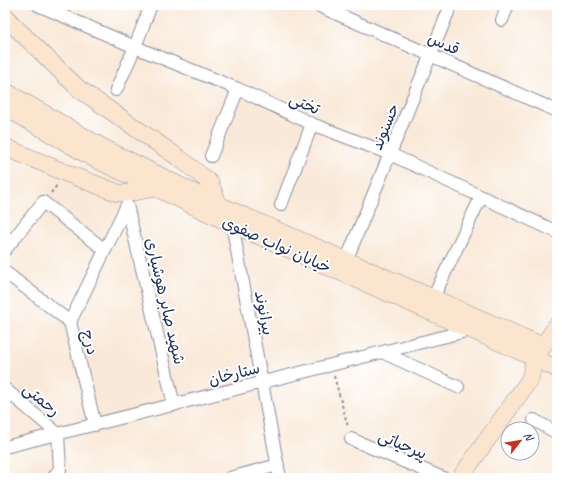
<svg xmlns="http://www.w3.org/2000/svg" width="562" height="483" font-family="Caveat,'Playpen Sans Arabic',sans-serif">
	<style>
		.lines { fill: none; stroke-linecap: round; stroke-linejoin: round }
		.street-casing { stroke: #8a8c9b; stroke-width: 14 }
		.secondary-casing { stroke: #8a8c9b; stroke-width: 18 }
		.path { stroke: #8a8c9b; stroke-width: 2; stroke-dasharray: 3 3; stroke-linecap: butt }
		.street { stroke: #fff; stroke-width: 12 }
		.secondary { stroke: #fbe5cf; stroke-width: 17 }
		.labels { text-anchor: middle; stroke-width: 4; stroke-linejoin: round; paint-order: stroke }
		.street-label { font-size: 16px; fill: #1b2f5e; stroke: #fff }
	</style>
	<rect width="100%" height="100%" fill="#fff"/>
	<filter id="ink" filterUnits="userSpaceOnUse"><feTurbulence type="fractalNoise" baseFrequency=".025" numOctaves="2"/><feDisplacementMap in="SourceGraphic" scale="8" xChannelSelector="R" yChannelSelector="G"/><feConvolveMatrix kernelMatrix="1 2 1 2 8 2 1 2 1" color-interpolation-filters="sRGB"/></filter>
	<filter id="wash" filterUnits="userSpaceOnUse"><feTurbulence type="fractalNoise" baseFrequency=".012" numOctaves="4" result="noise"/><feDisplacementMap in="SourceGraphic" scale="16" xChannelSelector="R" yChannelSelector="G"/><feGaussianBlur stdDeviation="0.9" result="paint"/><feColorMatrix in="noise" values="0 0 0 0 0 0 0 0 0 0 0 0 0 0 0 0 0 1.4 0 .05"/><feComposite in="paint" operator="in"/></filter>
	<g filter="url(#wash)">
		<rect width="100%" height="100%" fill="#f9e9d8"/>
	</g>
	<g filter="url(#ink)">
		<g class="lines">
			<g class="street-casing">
				<path id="street" d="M38 5 135 47 238 89 312 124 390 154 557 232
					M317 5 557 111
					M502 20 508 5
					M116 90 135 47 151 5
					M211 156 238 89
					M127 205 174 405
					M281 205 312 124
					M232 224 280 478
					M5 250 43 202 105 250
					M346 261 451 5
					M5 272 70 322 95 425
					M433 298 481 197
					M70 322 127 205
					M382 352 458 387
					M5 389 58 434 60 469 53 478
					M534 420 557 433
					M351 439 443 478
					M5 447 470 330
					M230 478 278 465"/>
			</g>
			<g class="secondary-casing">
				<path id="secondary" d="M5 15 11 23 79 89 179 158 202 176 210 183 219 205
					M5 91 104 148 219 205 543 346
					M5 107 91 157 232 224 535 358 557 369
					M5 147 66 173 118 193H128L156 188
					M460 478 530 379 535 358 557 325"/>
			</g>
			<path class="path" d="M51 193 58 184
				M334 376 348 427"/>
			<use href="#street" class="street"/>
			<use href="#secondary" class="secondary"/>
		</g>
	</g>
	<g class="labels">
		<g class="street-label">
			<text transform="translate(444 43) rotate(24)" y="6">قدس</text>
			<text transform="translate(305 103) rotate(24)" y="6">تختی</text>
			<text transform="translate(384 127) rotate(-68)" y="6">حسنوند</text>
			<text transform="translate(277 244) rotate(24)" y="6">خیابان نواب صفوی</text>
			<text transform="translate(166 301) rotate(77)" y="6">شهید صابر هوشیاری</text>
			<text transform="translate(265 313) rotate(79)" y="6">بیرانوند</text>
			<text transform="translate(91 342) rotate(76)" y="6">درج</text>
			<text transform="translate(234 373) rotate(-14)" y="6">ستارخان</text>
			<text transform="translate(42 399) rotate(40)" y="6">رحمتی</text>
			<text transform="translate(403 444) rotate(23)" y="6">پیرحیاتی</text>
		</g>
	</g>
	<rect width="562" height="483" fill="none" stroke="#fff" stroke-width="20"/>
	<g transform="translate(520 441) rotate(59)"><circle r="19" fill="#ffffff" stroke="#a4acbf"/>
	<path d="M0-3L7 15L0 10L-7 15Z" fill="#c8321e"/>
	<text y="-6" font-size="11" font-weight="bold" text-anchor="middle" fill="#1b2f5e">N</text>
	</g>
</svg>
